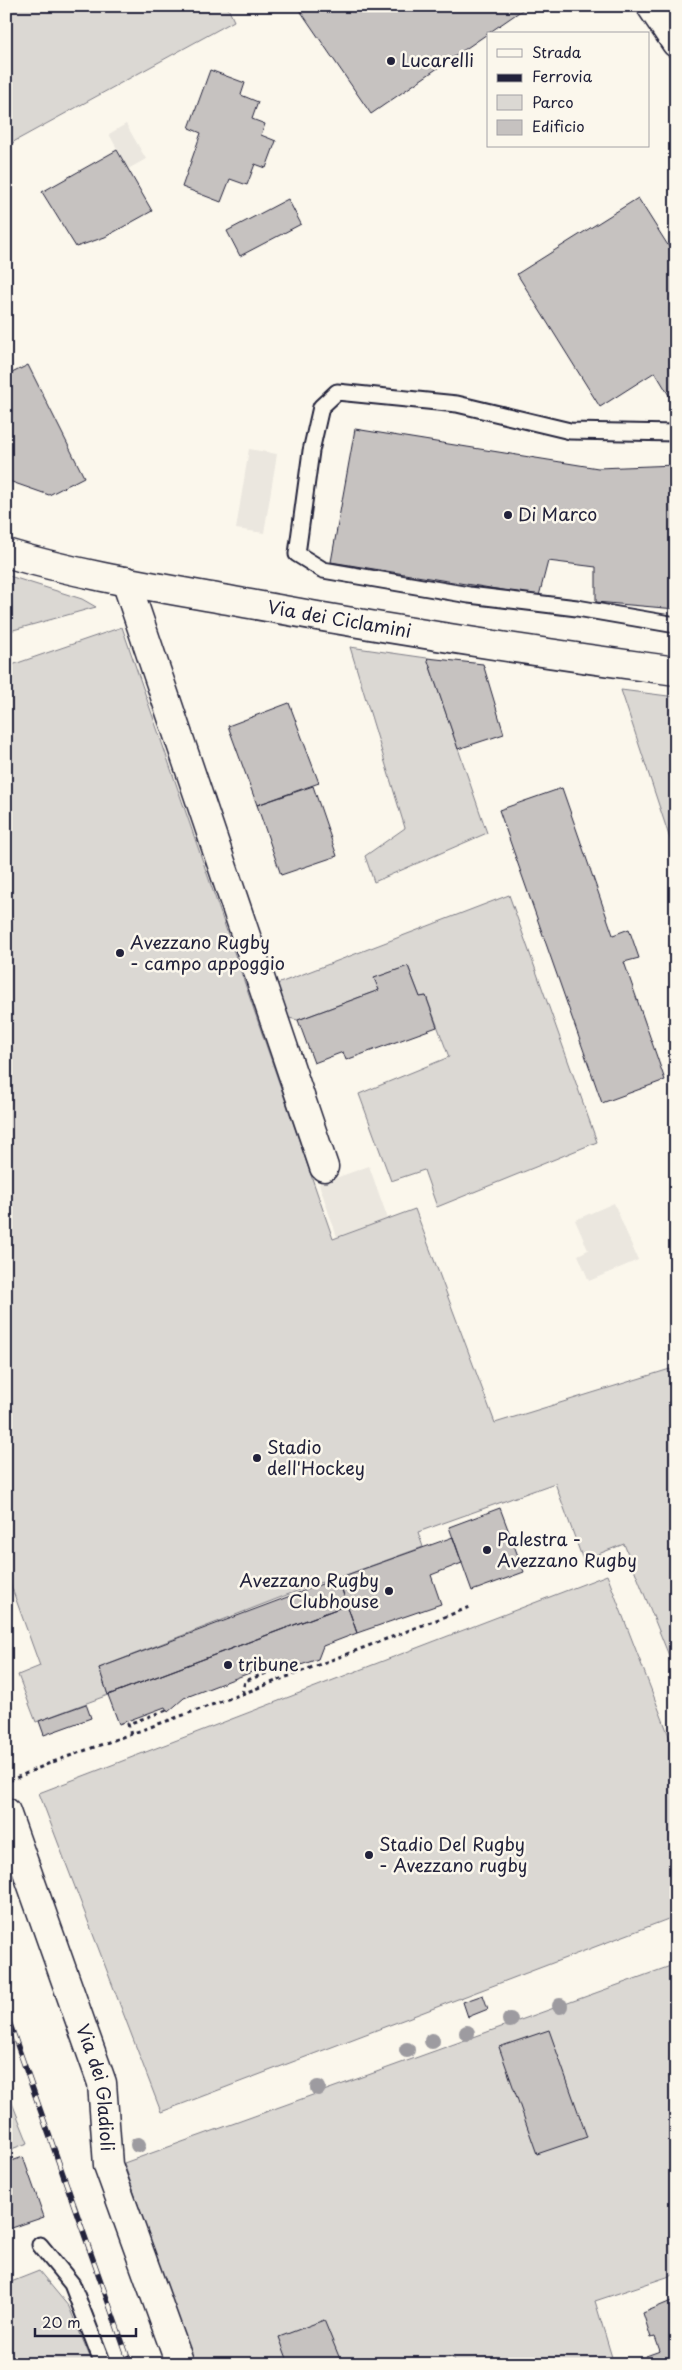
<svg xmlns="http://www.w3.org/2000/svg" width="682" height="2370" font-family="'Playpen Sans',sans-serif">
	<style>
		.built { fill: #ebe7df }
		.green { fill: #dbd8d3; stroke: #7e7d87 }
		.building { fill: #c6c2c0; stroke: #22223b }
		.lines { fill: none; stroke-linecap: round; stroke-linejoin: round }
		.lane-casing { stroke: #22223b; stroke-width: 19 }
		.street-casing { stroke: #22223b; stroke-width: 31 }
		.primary-casing { stroke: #22223b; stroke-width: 31 }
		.path { stroke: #22223b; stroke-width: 3; stroke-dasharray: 4 4; stroke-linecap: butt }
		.lane { stroke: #fbf7ec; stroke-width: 15 }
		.street { stroke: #fbf7ec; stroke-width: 28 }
		.primary { stroke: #fbf7ec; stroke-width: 28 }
		.rail-casing { stroke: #22223b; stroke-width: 5.5 }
		.rail { stroke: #fbf7ec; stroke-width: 4; stroke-dasharray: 11; stroke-linecap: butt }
		.tree { fill: #9d9ba0 }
		.poi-dot { fill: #22223b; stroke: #fbf7ec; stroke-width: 2 }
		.labels { text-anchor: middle; stroke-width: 5; stroke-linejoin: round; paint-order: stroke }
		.poi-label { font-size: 18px; fill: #22223b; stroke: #fbf7ec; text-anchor: start }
		.street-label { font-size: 18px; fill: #22223b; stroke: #fbf7ec }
	</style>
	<rect width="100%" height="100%" fill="#fbf7ec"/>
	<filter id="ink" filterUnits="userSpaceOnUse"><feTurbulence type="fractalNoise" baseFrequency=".02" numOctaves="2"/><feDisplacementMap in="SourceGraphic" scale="10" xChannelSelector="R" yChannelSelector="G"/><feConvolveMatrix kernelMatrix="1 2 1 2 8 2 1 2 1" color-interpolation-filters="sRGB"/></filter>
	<g filter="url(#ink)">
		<path class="built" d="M126 124 146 159 128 169 109 134Z
			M249 449 277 454 264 533 236 529Z
			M369 1166 388 1219 337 1237 319 1184Z
			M614 1203 638 1260 589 1281 578 1255 588 1250 575 1220Z"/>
		<path class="green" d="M6 6H227L234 21 15 141 6 149Z
			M6 575 82 599 96 607 6 632Z
			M122 627 333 1239 415 1209 495 1423 670 1369 676 1384V1673L624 1544 583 1560 555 1483 418 1532 423 1547 338 1578 315 1584 99 1668 108 1695 36 1722 18 1675 40 1666 6 1572V667Z
			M350 647 427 658 487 833 374 882 365 856 405 828Z
			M621 690 676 697V857Z
			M509 895 597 1142 437 1207 424 1170 391 1181 359 1094 449 1057 426 996 420 997 408 966 375 978 379 990 298 1020 289 1018 277 984Z
			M607 1575 676 1754V1916L161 2112 39 1793Z
			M676 1964V2274L595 2301 614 2364H455L452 2356 429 2364H192L124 2163Z
			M6 2088 28 2143 6 2151Z
			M39 2271 69 2307 93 2364H6V2284Z"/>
		<path class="building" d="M297 6H523L525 8 371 114Z
			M210 70 245 83 241 95 258 102 252 119 265 124 261 135 276 141 266 168 255 164 247 185 230 179 221 202 182 187 201 133 189 128Z
			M117 150 152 211 105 237 76 247 42 192Z
			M638 198 676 258V407L655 372 600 407 517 274Z
			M288 199 301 224 240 256 227 231Z
			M28 365 84 477 49 495 6 480V376Z
			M355 429 598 468 676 465V609L596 602V567L548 561 539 596 331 562Z
			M427 658 483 664 504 734 458 749Z
			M289 703 319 783 257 805 228 726Z
			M313 786 337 856 281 875 257 805Z
			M562 788 613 935 629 929 639 958 624 962 665 1080 602 1103 499 810Z
			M408 966 420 997 426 996 437 1027 346 1060 343 1052 314 1063 298 1020 379 990 374 978Z
			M500 1508 524 1572 472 1591 449 1527Z
			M453 1537 462 1563 431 1575 441 1604 357 1633 338 1578Z
			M338 1578 347 1605 108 1695 99 1668Z
			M347 1605 357 1633 323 1646 318 1659 281 1672 278 1662 184 1698 168 1712 165 1707 119 1724 108 1695Z
			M86 1704 91 1718 44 1735 39 1721Z
			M483 1995 488 2009 468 2017 463 2002Z
			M549 2030 587 2137 537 2154 499 2047Z
			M23 2157 44 2217 6 2230V2163Z
			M676 2299V2364H649L646 2356 660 2351 655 2337 651 2338 643 2313Z
			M324 2320 342 2364H289L279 2337Z"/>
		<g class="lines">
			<g class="lane-casing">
				<path id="lane" d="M676 433 570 431 457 404 337 392 321 407 311 451 297 554 323 570 469 595 577 608 676 625
					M40 2245 72 2284 103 2364"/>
			</g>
			<g class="street-casing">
				<g id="street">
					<path id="s1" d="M6 553C86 577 169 589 250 604 392 630 533 652 676 671"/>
					<path d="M126 581 324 1167"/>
					<path id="s2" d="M6 1812 102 2083 108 2165 180 2364"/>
				</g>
			</g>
			<g class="primary-casing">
				<path id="primary" d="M651 6 676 43"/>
			</g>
			<path class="path" d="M242 1694 245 1681 280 1668
				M131 1735 128 1724 167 1710
				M9 1781 50 1763 242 1694 473 1606"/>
			<use href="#lane" class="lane"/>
			<use href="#street" class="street"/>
			<use href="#primary" class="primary"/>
			<g class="rail-casing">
				<path id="rail" d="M6 2013 130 2364"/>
			</g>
			<use href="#rail" class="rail"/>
		</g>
		<g class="tree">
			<circle cx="560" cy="2006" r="8"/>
			<circle cx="510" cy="2020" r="8"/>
			<circle cx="467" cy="2033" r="8"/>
			<circle cx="432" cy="2041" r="8"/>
			<circle cx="407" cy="2050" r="8"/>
			<circle cx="318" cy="2088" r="8"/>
			<circle cx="138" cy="2145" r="8"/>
		</g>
	</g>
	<g class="poi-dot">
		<circle cx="391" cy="61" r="5"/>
		<circle cx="508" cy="515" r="5"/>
		<circle cx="120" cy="953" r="5"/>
		<circle cx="257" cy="1458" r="5"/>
		<circle cx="487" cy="1550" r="5"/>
		<circle cx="389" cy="1591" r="5"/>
		<circle cx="228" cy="1665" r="5"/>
		<circle cx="369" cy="1855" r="5"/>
	</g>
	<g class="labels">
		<g class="poi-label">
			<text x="401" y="67">Lucarelli</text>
			<text x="518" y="521">Di Marco</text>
			<text x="130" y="949">Avezzano Rugby<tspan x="130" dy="21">- campo appoggio</tspan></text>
			<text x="267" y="1454">Stadio<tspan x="267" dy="21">dell'Hockey</tspan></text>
			<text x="497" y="1546">Palestra -<tspan x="497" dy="21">Avezzano Rugby</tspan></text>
			<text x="379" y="1587" text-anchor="end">Avezzano Rugby<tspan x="379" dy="21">Clubhouse</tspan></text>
			<text x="238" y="1671">tribune</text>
			<text x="379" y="1851">Stadio Del Rugby<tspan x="379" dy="21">- Avezzano rugby</tspan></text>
		</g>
		<g class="street-label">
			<text dy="6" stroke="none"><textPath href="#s1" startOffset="340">Via dei Ciclamini</textPath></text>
			<text dy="6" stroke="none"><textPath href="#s2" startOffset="291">Via dei Gladioli</textPath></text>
		</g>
	</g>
	<rect width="682" height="2370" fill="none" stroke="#fbf7ec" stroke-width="25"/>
	<rect x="12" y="12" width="657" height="2345" fill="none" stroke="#22223b" stroke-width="2" filter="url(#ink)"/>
	<rect x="487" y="32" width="162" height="115" fill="#fbf7ec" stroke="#a4a2a5"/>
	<rect x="497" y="49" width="25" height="8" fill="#fbf7ec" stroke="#a4a2a5"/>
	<text x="532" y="58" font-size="15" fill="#22223b">Strada</text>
	<rect x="497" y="74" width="25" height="8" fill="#22223b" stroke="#a4a2a5"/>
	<text x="532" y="82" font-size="15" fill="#22223b">Ferrovia</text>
	<rect x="497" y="95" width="25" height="15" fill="#dbd8d3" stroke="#a4a2a5"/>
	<text x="532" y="108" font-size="15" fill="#22223b">Parco</text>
	<rect x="497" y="120" width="25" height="15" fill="#c6c2c0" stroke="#a4a2a5"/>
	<text x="532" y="132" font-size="15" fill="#22223b">Edificio</text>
	<path d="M35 2328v8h101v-8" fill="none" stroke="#22223b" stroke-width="2.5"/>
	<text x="42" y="2328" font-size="15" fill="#22223b" stroke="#fbf7ec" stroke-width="4" paint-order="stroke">20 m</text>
</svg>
